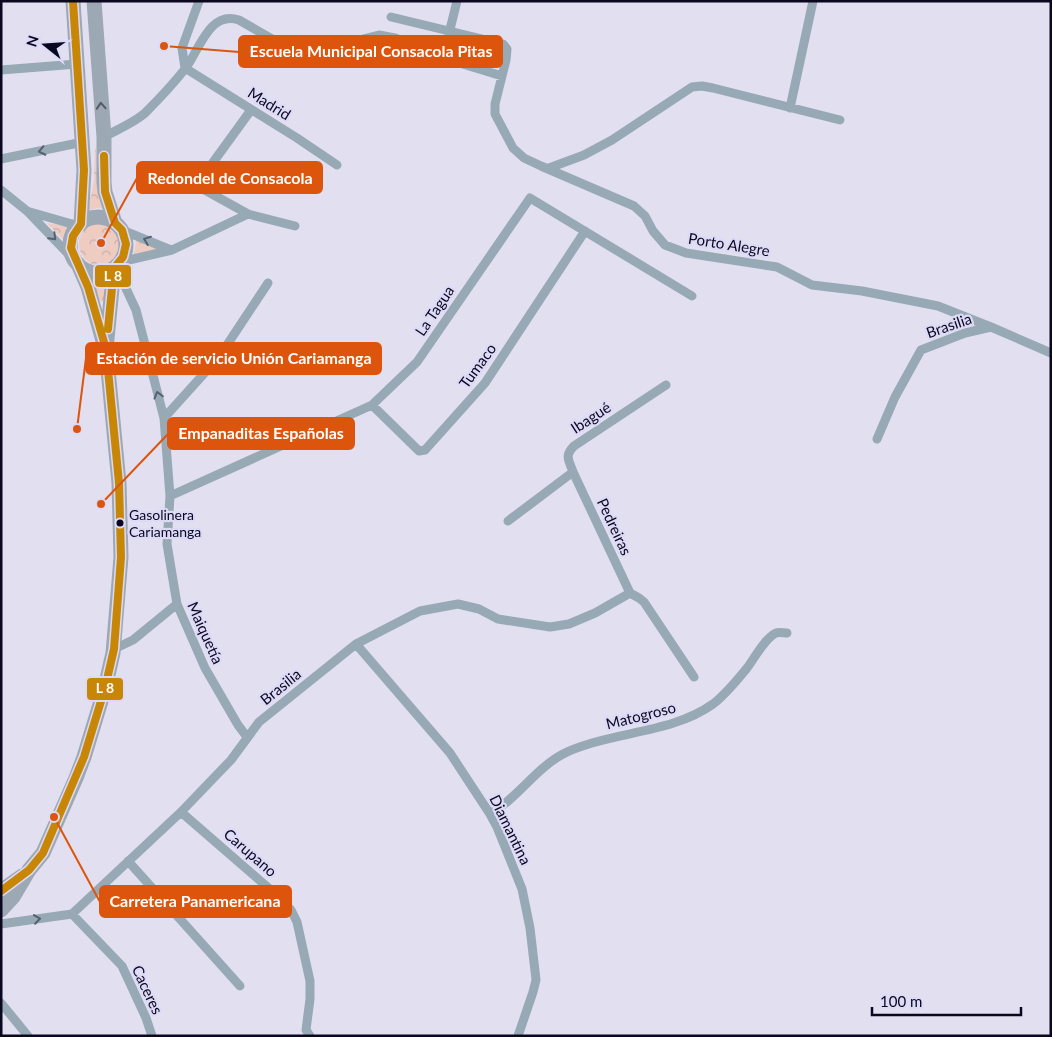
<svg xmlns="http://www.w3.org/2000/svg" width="1052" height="1037" font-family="Lato,sans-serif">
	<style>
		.park { fill: url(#park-crowns) }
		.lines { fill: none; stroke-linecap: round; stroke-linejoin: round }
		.minor { stroke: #96a9b4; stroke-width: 9 }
		.trunk { stroke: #9ca8b4; stroke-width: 15 }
		.bus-1-casing { stroke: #dcdaf6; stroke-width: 11 }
		.bus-1 { stroke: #c88606; stroke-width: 8 }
		.oneway { stroke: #545869 }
		.oneway2 { stroke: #576070 }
		.bus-dot { fill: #0b071e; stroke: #dcdaf6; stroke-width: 2 }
		.labels { text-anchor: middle; stroke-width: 4.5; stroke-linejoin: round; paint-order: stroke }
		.bus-label { font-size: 14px; fill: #0b071e; stroke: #dcdaf6; text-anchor: start }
		.street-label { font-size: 15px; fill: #0b071e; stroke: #dcdaf6 }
		.leader { fill: none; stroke: #dd550d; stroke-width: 2 }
		.callout-dot { fill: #dd550d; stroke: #dcdaf6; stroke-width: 2 }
		.callout { fill: #dd550d; stroke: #dd550d; stroke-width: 2 }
		.callout-label { font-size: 16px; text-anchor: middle; font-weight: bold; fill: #fff }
		.line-badge { stroke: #dcdaf6; stroke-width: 2 }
		.badge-label { font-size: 14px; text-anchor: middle; font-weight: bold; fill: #fff }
	</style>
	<defs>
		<pattern id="park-crowns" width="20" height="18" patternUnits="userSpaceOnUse" patternTransform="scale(1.25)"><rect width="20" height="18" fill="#eeccc1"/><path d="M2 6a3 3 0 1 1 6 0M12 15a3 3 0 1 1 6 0" fill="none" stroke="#cbaea5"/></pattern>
	</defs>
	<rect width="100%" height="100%" fill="#e2e0f0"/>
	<path class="park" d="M95 147 108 209 97 208 88 211 94 181Z
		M79 244a22 22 0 1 1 44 0a22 22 0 1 1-44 0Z
		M47 223 71 227 65 242Z
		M136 240 146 245 163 249 134 257Z
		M92 277 110 289 105 302 100 301 98 298Z"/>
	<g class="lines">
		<path class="minor" d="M391 17 503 44 507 49 506 60 495 104V114L513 148 524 158 541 166 634 206 645 216 653 231 665 245 686 253 777 267 812 285 862 291 938 306 991 327
			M443 58 457 1
			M378 62 360 56 357 51 358 45 363 39 379 35 395 38 443 58 502 76
			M185 68 297 138 337 165
			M185 68 182 48 199 1
			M1 70 77 64
			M790 108 813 1
			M251 110 201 179 200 184 203 189 248 214 295 226
			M104 137C116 130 136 122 146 112 160 98 173 84 185 69 199 51 209 10 239 20L293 51
			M1 159 83 142
			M545 168H549L584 155 612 140 692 87 702 86 713 88 840 120
			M1 190 27 211 77 263
			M30 212 79 226
			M122 230 171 250
			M120 262 172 250 248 214
			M116 267 136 310 164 418 170 496 167 544 177 604 205 668 238 725 247 737
			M372 405 419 451 425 450 485 383 585 231
			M164 418 219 357 268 283
			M877 439 895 397 921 350 965 333 991 327 1051 353
			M573 472 630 593
			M170 496 372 405 417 362 530 198 692 296
			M508 521 573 472C569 460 564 456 574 446L666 385
			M630 593 639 598 644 602 694 677
			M356 644 450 753 490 814 497 827 522 889 530 928 535 971 536 980 533 992 518 1036
			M114 649 133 640 177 604
			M181 812 280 898 291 910 297 922 310 981V999L306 1030 310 1036
			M490 814C518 798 535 769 563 754 572 749 582 746 592 743 632 731 678 729 713 704 726 694 737 680 747 668 754 659 765 638 776 633 779 632 784 633 787 633
			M128 861 240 986
			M72 914 122 966 146 1018 152 1036
			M1 924 72 914 181 812 231 760 259 722 356 644 420 611 458 604 479 609 498 619 550 627 569 624 595 613 630 593
			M1 1003 28 1036"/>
		<path class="trunk" d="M73 1 84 170 81 224
			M94 1 104 137V182L105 192 115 223
			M70 245a28 28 0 1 1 56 0a28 28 0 1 1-56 0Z
			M78 264 88 287 103 341
			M1 891 22 876
			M1 910 13 897 29 870 43 853 76 778 84 757 105 688 113 653 121 557 119 483 106 349 114 268"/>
		<g class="bus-1-casing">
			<path id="bus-1" d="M104 156 105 192 115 223 122 230 126 244 123 257 114 268 108 329
				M1 891 29 870 43 853 84 757 105 688 114 649 121 557 119 483 106 349 88 287 71 248 73 236 81 224 84 170 73 1"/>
		</g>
		<use href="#bus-1" class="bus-1"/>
	</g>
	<defs><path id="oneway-chevron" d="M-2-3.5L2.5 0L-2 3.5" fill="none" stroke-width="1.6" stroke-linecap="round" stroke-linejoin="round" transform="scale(1.25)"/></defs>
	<use class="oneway" href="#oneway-chevron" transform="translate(101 106) rotate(-94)"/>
	<g class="oneway2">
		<use href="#oneway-chevron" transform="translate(42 151) rotate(168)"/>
		<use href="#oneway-chevron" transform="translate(53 237) rotate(45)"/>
		<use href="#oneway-chevron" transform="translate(147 240) rotate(-159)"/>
		<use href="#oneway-chevron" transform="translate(158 395) rotate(-105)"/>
		<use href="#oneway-chevron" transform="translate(37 919) rotate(-8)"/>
	</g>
	<circle class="bus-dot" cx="120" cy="523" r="4.5"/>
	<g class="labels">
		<g class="bus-label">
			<text x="129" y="520">Gasolinera<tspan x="129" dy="17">Cariamanga</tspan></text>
		</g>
		<g class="street-label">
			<text transform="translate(269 104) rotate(32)" y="5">Madrid</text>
			<text transform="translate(729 245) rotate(9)" y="5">Porto Alegre</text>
			<text transform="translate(435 311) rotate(-56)" y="5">La Tagua</text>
			<text transform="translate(949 326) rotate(-19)" y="5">Brasilia</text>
			<text transform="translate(478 366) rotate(-54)" y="5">Tumaco</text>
			<text transform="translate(591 418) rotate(-33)" y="5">Ibagué</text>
			<text transform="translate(614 527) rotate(65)" y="5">Pedreiras</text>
			<text transform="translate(205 633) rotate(66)" y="5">Maiquetía</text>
			<text transform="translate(281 687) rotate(-39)" y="5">Brasilia</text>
			<text transform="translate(641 716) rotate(-14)" y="5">Matogroso</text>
			<text transform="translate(510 830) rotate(64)" y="5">Diamantina</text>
			<text transform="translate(250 853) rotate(41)" y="5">Carupano</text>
			<text transform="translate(147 990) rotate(65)" y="5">Caceres</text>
		</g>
	</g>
	<path class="leader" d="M164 46L239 52M101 243L137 178M77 429L86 358M101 504L168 434M54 817L100 902"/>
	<g class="callout-dot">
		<circle cx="164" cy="46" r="5"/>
		<circle cx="101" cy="243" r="5"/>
		<circle cx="77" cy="429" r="5"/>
		<circle cx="101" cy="504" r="5"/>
		<circle cx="54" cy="817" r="5"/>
	</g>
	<g class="callout">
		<rect x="239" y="36" width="263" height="31" rx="5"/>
		<rect x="137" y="162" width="185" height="31" rx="5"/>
		<rect x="86" y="343" width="295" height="31" rx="5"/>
		<rect x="168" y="418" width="186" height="31" rx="5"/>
		<rect x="100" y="886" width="191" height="31" rx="5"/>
	</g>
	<g class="callout-label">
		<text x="371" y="57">Escuela Municipal Consacola Pitas</text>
		<text x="230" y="184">Redondel de Consacola</text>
		<text x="234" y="364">Estación de servicio Unión Cariamanga</text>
		<text x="261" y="439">Empanaditas Españolas</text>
		<text x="195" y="907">Carretera Panamericana</text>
	</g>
	<g class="line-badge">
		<rect x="94" y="264" width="38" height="24" rx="5" fill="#c88606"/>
		<rect x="86" y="677" width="38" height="24" rx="5" fill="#c88606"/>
	</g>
	<g class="badge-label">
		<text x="113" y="281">L 8</text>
		<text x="105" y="693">L 8</text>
	</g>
	<rect width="1052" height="1037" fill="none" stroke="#0b071e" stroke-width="5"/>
	<g transform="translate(45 45) rotate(287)" stroke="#dcdaf6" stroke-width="4" paint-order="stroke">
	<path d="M0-4L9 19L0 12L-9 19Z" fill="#0b071e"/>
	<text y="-8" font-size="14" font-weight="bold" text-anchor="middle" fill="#0b071e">N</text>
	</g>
	<path d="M872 1007v8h149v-8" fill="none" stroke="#0b071e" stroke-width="2.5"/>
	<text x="880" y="1007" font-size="15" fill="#0b071e" stroke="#dcdaf6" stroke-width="4" paint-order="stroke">100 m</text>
</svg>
